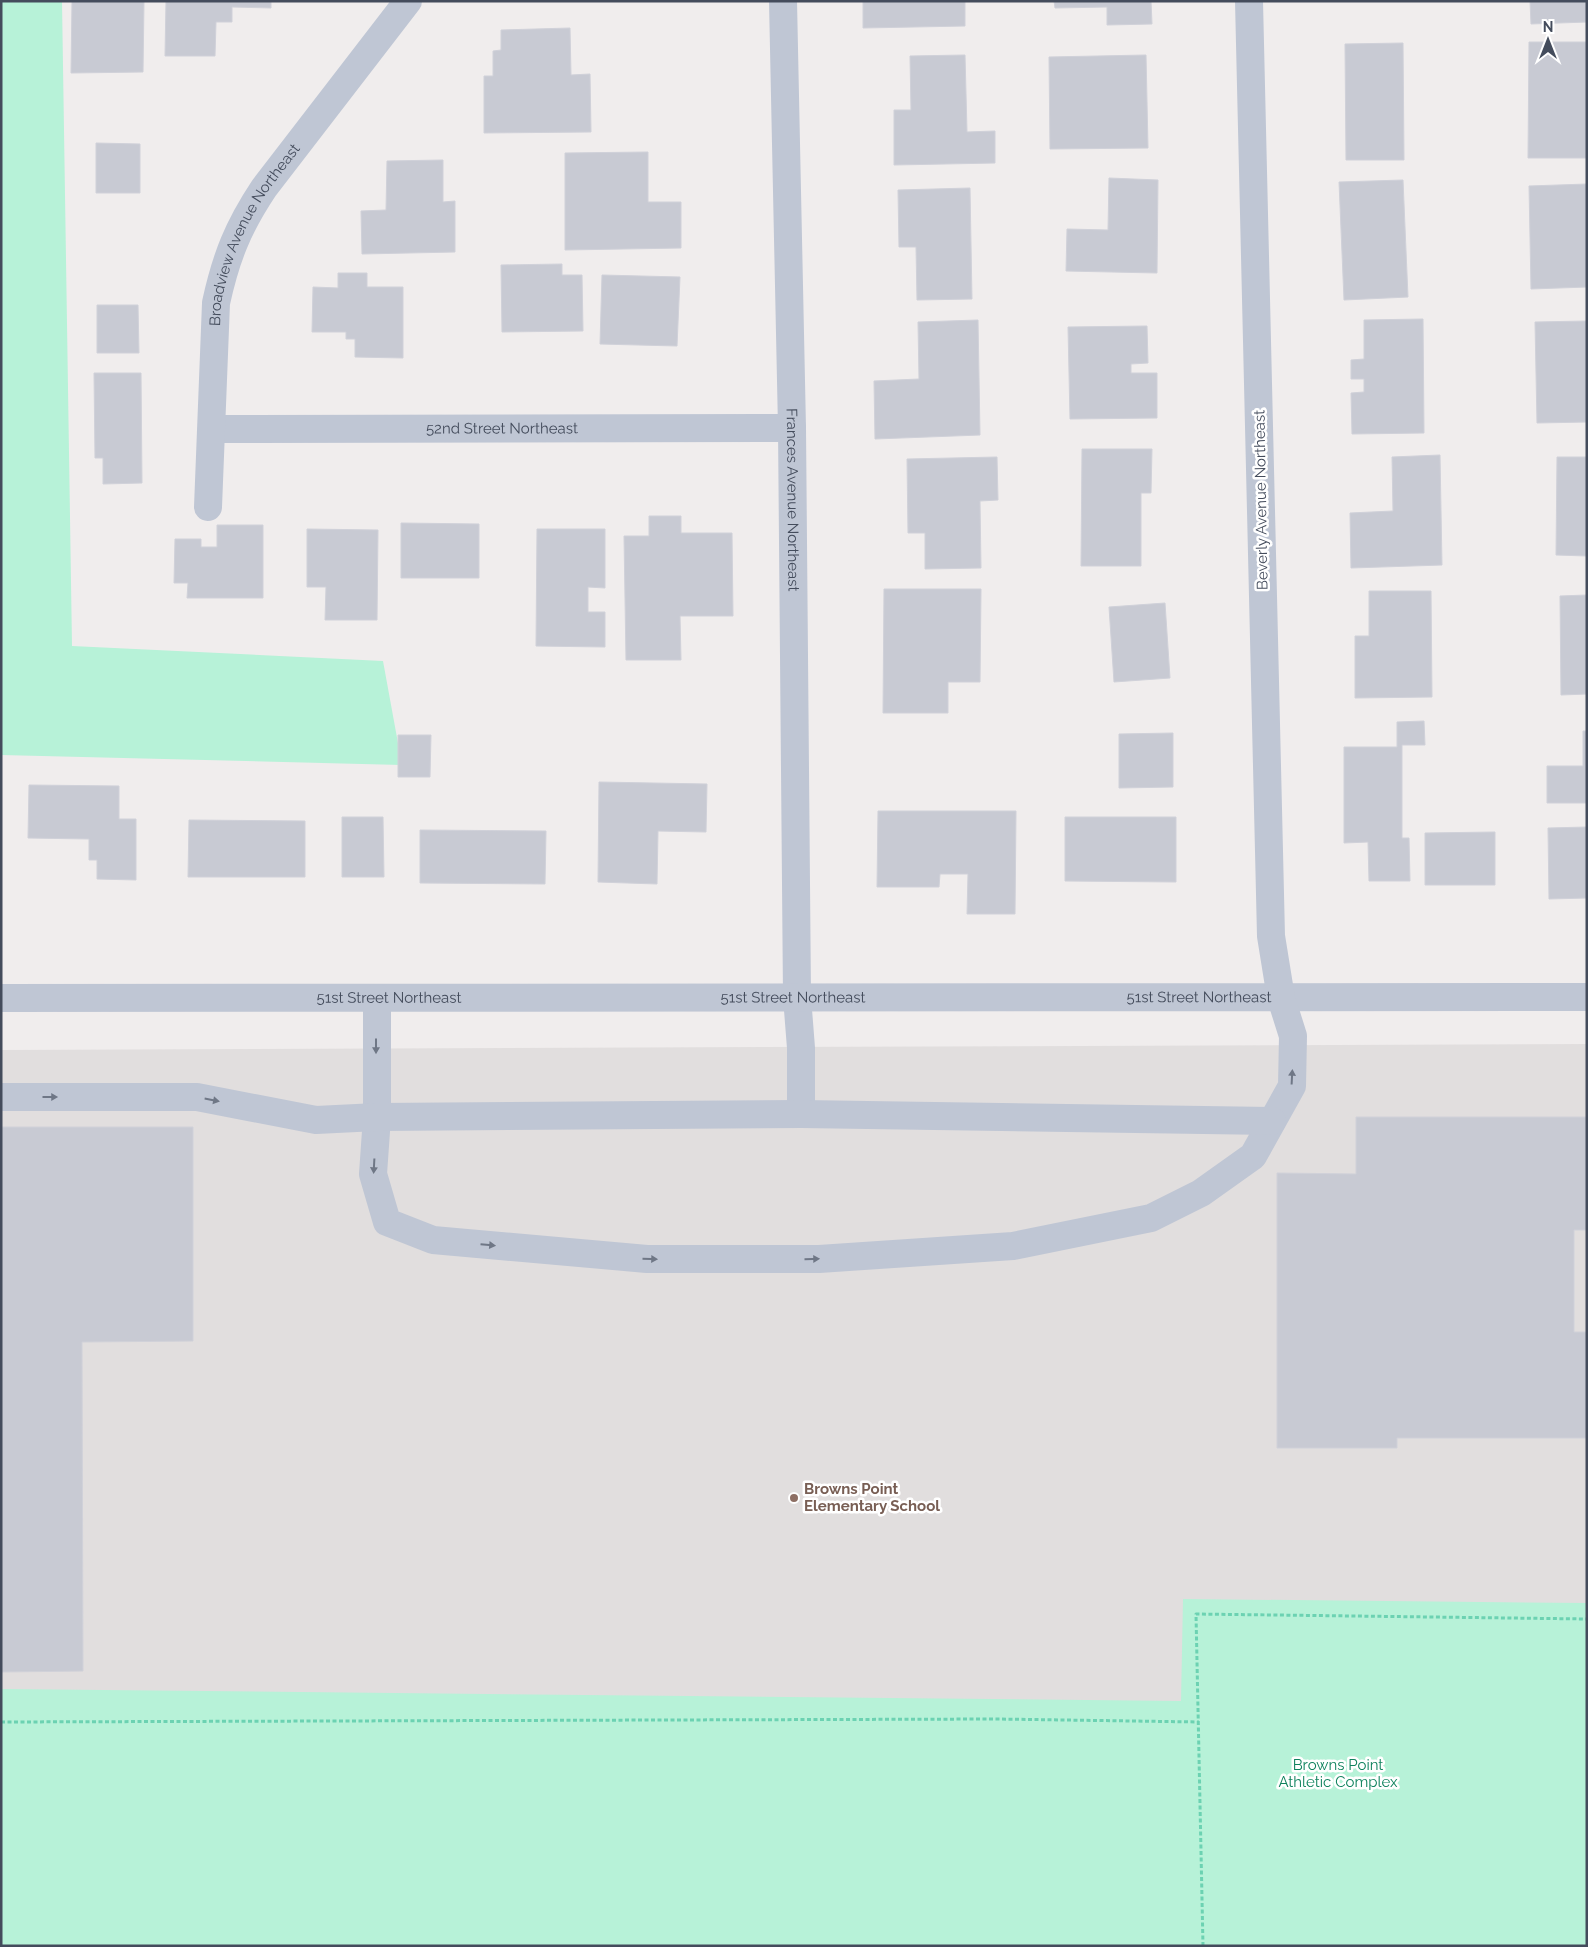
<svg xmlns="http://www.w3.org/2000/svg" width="1588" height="1947" font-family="Raleway,sans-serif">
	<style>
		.education { fill: #e1dede }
		.green { fill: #b7f2d8 }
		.building { fill: #c8cad3; stroke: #d0d1d9 }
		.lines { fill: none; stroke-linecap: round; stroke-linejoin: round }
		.path { stroke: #6cd2b2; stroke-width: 3; stroke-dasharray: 4 2.5; stroke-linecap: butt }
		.minor { stroke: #bfc6d4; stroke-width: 28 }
		.oneway { fill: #6f7786 }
		.education-dot { fill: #8d6e63; stroke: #fff; stroke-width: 2 }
		.labels { text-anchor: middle; stroke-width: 5; stroke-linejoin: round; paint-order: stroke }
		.street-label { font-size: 15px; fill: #444c5c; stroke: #fff }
		.education-label { font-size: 15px; font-weight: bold; fill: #785e54; stroke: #fff; text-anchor: start }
		.park-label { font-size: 15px; fill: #0f825d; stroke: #fff }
	</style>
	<rect width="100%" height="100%" fill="#f0eded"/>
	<path class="education" d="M1587 1044V1946H1V1050Z"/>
	<path class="green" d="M1 1H62L72 646 383 661 402 765 1 755Z
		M1183 1599 1587 1603V1946H1V1689L1181 1701Z"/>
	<path class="building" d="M72 1H144L143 72 71 73Z
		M166 1H271V8L232 7V22H216L215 56H165Z
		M863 1H965V26L863 28Z
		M1054 1H1151L1152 24 1107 25V7L1055 8Z
		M1530 1H1587V22L1531 24Z
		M570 28 571 75 590 74 591 132 484 133V76H493V51L501 50V30Z
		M1529 42H1587V158H1528Z
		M1403 43 1404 160H1346L1345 44Z
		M965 55 967 132 995 131V163L894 165V110H911L910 56Z
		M1146 55 1148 148 1050 149 1049 57Z
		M96 143 140 144V193H96Z
		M648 152V202H681V248L565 250V153Z
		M443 160V202L455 201V252L362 254 361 211 386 210 387 161Z
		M1109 178 1158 180 1157 273 1066 271 1067 229 1108 230Z
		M1403 180 1408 297 1344 300 1339 182Z
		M1587 184V287L1531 289 1529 186Z
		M970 188 972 299 917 300 916 247H899L898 190Z
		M562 264V275H582L583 331 502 332 501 265Z
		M338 273H367V287H403V358L355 357V339H346V332H312L313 287 338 288Z
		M602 275 680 277 677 346 600 344Z
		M97 305H138L139 353H97Z
		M1423 319 1424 433 1352 434 1351 393 1364 392V379H1351V360L1364 359V320Z
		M978 320 980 435 875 439 874 381 919 379 918 322Z
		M1587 321V422L1537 423 1535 322Z
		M1147 326 1148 363 1131 364V373H1157V418L1070 419 1068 327Z
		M94 373H141L142 483 103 484V458H95Z
		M1082 449H1152L1151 493H1141V566H1081Z
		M1440 455 1442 565 1351 568 1350 513 1393 511 1392 457Z
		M997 457 998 500 980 501 981 568 925 569V533H908L907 459Z
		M1557 457H1587V556L1556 555Z
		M649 516H681V533H732L733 616H680L681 660H626L624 536H649Z
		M401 523 479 524V578H401Z
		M217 525H263V598H187L188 583H174L175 539H201V547H217Z
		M307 529 378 530 377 620H325L326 587H307Z
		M537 529H605V588L588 587V612H605V647L536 646Z
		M884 589H981L980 682H948V713H883Z
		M1369 591H1431L1432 697 1355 698V636H1369Z
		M1587 595V694L1561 695 1560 596Z
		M1165 603 1170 678 1114 682 1109 607Z
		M1424 721 1425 745H1402V838H1409L1410 881H1369L1368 842 1344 843V747H1397V722Z
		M1583 731H1587V803H1547V766H1583Z
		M1173 733V787L1119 788V734Z
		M398 735H431L430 777H398Z
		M599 782 707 784 706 832 658 831 657 884 598 882Z
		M29 785 119 786V819H136V880L97 879V860H89V839L28 838Z
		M878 811H1016L1015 914H967L968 874H940L939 887H877Z
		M342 817H383L384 877H342Z
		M1065 817H1176V882L1065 881Z
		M189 820 305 821V877H188Z
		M1587 827V898L1549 899 1548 828Z
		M420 830 546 831 545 884 420 883Z
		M1495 832V885H1425V833Z
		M1356 1117H1587V1230H1574V1332H1587V1438H1397V1448H1277V1173L1356 1174Z
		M1 1127H193V1341L82 1342 83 1671 1 1672Z"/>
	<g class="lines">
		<path class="path" d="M1 1722 997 1719 1199 1722
			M1203 1946 1196 1614 1587 1619"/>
		<g class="minor">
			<path id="s1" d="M783 1 792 428 797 997 801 1048V1114"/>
			<path id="s2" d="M212 429 792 428"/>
			<path id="s3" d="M208 507 216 303C226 257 238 227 264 188L408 1"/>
			<path id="s4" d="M1 998 1587 997"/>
			<path d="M377 998V1117L373 1174 387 1222 433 1240 647 1259H819L1013 1246 1151 1218 1201 1193 1253 1156 1292 1086 1293 1036 1281 998 1271 936 1249 1"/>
			<path d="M1 1097H197L316 1120 377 1117 801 1114 1272 1121"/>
		</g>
	</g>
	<defs><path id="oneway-solid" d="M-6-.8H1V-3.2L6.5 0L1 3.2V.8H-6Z" transform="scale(1.25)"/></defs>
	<g class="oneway">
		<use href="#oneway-solid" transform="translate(376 1046) rotate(90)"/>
		<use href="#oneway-solid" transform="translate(1292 1077) rotate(-87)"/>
		<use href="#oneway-solid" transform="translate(50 1097)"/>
		<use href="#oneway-solid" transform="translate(212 1100) rotate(11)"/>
		<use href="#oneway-solid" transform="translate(374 1166) rotate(93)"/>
		<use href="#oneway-solid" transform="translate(488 1245) rotate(5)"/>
		<use href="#oneway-solid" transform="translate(650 1259) rotate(2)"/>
		<use href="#oneway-solid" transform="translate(812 1259) rotate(-1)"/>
	</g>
	<circle class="education-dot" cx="794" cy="1498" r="5"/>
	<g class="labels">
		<g class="street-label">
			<text dy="5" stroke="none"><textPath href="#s3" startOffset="282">Broadview Avenue Northeast</textPath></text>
			<text dy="5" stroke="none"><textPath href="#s2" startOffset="290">52nd Street Northeast</textPath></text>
			<text dy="5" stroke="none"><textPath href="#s1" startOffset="499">Frances Avenue Northeast</textPath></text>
			<text transform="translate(1261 500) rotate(-91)" y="5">Beverly Avenue Northeast</text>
			<text dy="5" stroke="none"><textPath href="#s4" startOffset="792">51st Street Northeast</textPath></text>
			<text dy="5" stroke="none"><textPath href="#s4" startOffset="388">51st Street Northeast</textPath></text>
			<text dy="5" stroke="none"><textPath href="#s4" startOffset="1198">51st Street Northeast</textPath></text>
		</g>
		<g class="education-label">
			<text x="804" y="1494">Browns Point<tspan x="804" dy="17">Elementary School</tspan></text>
		</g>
		<g class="park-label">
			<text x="1338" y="1770">Browns Point<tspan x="1338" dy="17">Athletic Complex</tspan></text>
		</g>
	</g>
	<rect width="1588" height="1947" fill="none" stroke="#444c5c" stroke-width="5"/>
	<g transform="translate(1548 40)" stroke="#ffffff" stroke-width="4" paint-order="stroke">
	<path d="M0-4L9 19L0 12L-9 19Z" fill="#444c5c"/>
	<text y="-8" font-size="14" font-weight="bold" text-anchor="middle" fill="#444c5c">N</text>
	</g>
</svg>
